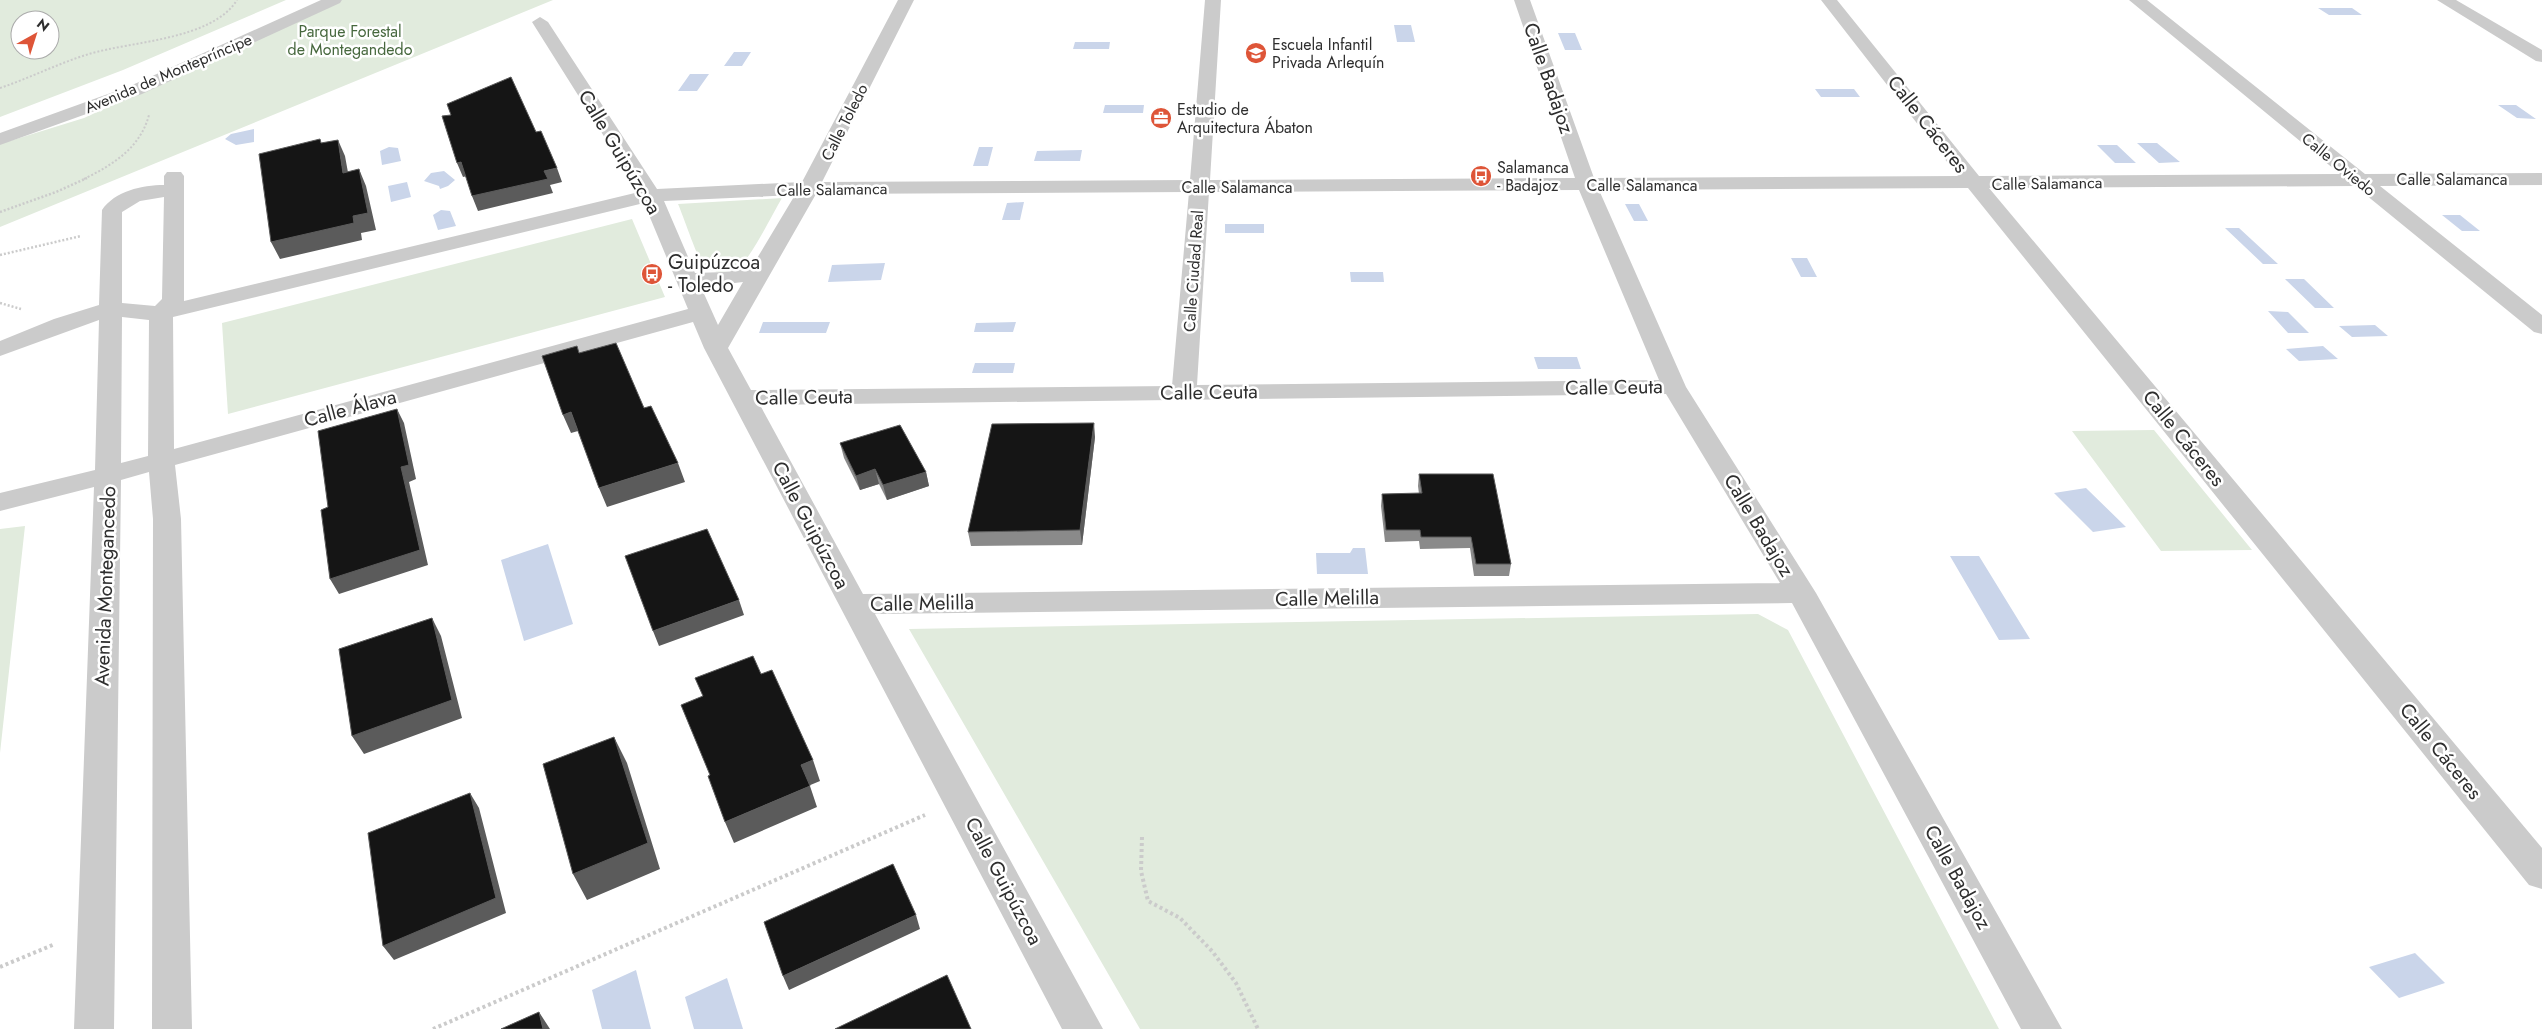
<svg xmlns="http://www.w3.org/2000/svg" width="2542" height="1029" font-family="Jost,sans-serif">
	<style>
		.green { fill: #e1ebdd; fill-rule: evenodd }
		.water { fill: #cad5ea }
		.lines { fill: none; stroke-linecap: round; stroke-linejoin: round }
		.path-far2 { stroke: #cbcbcb; stroke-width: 2; stroke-dasharray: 2 2; stroke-linecap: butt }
		.path-far1 { stroke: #cbcbcb; stroke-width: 2.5; stroke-dasharray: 2 2; stroke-linecap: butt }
		.path { stroke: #cbcbcb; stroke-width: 4; stroke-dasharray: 3 3; stroke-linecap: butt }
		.minor { fill: #cbcbcb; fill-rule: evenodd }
		.tertiary { fill: #cbcbcb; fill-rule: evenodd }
		.wall { fill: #8a8a8a }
		.shaded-wall { fill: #5b5b5b }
		.building { fill: #151515; stroke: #5b5b5b }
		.labels { text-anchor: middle; stroke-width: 5; stroke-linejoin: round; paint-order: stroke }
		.far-park-label { font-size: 16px; fill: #47683e; stroke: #fff }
		.far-poi-label { font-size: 16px; fill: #2e2e2e; stroke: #fff; text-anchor: start }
		.far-street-label { font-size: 16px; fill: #2e2e2e; stroke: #fff }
		.street-label { font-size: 20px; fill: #2e2e2e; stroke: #fff }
		.poi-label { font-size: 20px; fill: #2e2e2e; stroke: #fff; text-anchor: start }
	</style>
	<rect width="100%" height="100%" fill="#fff"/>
	<path class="green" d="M0 0H286L123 70 0 117ZM20 20H50V50H20Z
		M342 0H553L0 227V144L84 118Z
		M782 198C773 213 749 262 736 270 727 275 710 272 703 265 697 257 683 215 678 204Z
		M632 219 665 297 228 414 222 323Z
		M2154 430 2252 550 2161 551 2072 431Z
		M25 526 0 753V529Z
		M1758 614 1788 630 1999 1029H1140L909 629Z"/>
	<path class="water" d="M2318 8H2352L2362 15H2329Z
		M1394 25H1411L1415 42H1397Z
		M1558 33H1575L1582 50H1565Z
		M1075 42H1110L1109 49H1073Z
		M734 52H751L742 66H724Z
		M690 74H709L697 91H678Z
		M1815 89H1854L1860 97H1821Z
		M1105 105H1144L1143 113H1103Z
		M2498 105H2516L2536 119 2517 118Z
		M254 129V142L236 145 225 139 231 134Z
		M2137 143H2157L2180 162 2159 163Z
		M2097 145H2117L2136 163H2115Z
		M389 147 398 148 401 161 382 165 380 151Z
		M979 147H993L988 166H973Z
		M1082 150 1080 161H1034L1037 151Z
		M444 171 455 180 448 186 440 189 439 186 424 181 431 173Z
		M407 182 411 197 391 202 388 186Z
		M1024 202 1020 220H1002L1007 203Z
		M1625 204H1639L1648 221H1634Z
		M441 210 450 211 456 226 438 230 433 215Z
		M2442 215H2460L2480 231H2462Z
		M1225 224H1264V233H1225Z
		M2225 228H2239L2278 264H2263Z
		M1791 258H1807L1817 277H1801Z
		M885 263 881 280 828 282 832 265Z
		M1350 272H1383L1384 282H1351Z
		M2285 279H2304L2334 308H2315Z
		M2268 311 2288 312 2309 333H2288Z
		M763 322H830L826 333H759Z
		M1016 322 1013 332H974L976 323Z
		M2375 325 2388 336 2352 337 2339 326Z
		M2323 346 2338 359 2299 361 2286 349Z
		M1534 357H1577L1581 369H1538Z
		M975 363H1015L1013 373H972Z
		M2086 488 2126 527 2093 532 2054 493Z
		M548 544 573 624 524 641 501 560Z
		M1353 548H1365L1368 574H1317L1316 553H1350Z
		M1950 556H1979L2030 639 1999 640Z
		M2415 953 2445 983 2399 998 2369 967Z
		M636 970 651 1029H602L592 990Z
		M727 978 743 1029H694L685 997Z"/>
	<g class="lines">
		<path class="path-far2" d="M0 88C30 78 59 63 89 54 132 41 212 40 237 0
			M84 179C114 164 140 148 149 115"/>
		<path class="path-far1" d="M0 212 56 192 87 178
			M0 255 81 236
			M0 303 21 309"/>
		<path class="path" d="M1142 837 1141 871 1148 901 1180 918 1212 951 1236 983 1258 1029
			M0 967 55 944
			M433 1029 925 815"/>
		<path class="minor" d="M898 0H914L822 182 1190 180 1205 0H1221L1210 180 1575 178 1514 0H1530L1594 178 1958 176 1821 0H1837L1979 176 2340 174 2129 0H2147L2365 174 2542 173V185L2380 186 2542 315V334L2534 332 2355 186 1989 188 2542 848V889L2529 885 1968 188 1599 190 1686 387 1816 593 2062 1029H2021L1792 603 875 614 1103 1029H1062L704 348 693 322 175 465 181 519 192 1029H152L153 519 149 472 121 480 114 1029H74L94 487 0 511V493L95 470 99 320 0 356V341L54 319 99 305 102 210C115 191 142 185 164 185V176L167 172H181L184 176V301L639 192 532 22 540 17 548 22 657 189 802 182ZM1579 190 1659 380 1197 385 1209 192ZM1189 192 1172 386 751 390 728 348 816 194ZM795 195 753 265 725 272 695 273 664 201ZM164 197 162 299 155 306 122 303V212L140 201ZM644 203 688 309 174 449 173 317ZM743 282 718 325 701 287ZM122 317 149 320 148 456 121 463ZM1666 394 1780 583 863 594 760 405Z
			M2437 0H2456L2542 50V62L2536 61Z"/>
		<path class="tertiary" d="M321 0H342L340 3 142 94 0 145V133L130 86Z"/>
	</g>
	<path class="wall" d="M1095 437 1082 545 971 546 968 532Z
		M840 443 926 472 929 486 887 500 879 484 860 490 844 458Z
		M1419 474 1511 564 1509 576H1474L1470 548 1420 549 1419 541 1385 542 1381 506 1382 494H1419L1418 486Z"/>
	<path class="shaded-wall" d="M338 140 345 156 351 189 343 173Z
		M461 162 467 176 463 177 457 163Z
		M557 168 562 182 550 185 553 193 478 211 472 196 544 171Z
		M359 169 366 186 376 230 361 233 362 240 280 259 271 242 353 216Z
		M397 409 404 423 416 479 409 482 428 565 339 594 330 579 401 467Z
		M571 412 578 431 571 433 563 415Z
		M1094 423 1095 437 1082 545 1080 530Z
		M678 463 685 482 607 507 599 488Z
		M875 469 879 484 860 490 856 476Z
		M926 472 929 486 887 500 883 485Z
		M739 600 744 615 659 646 653 631Z
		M432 618 441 636 462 718 364 754 352 736Z
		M614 737 627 763 660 869 587 900 573 874Z
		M813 760 820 781 808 786 801 765Z
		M810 786 817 807 734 843 725 822Z
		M470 793 479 808 506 913 394 960 383 946Z
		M916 915 920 929 789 990 783 976Z
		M539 1012 550 1029H543Z"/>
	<path class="building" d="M511 77 536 132 541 131 557 168 544 171 548 179 472 196 461 162 457 163 442 116 451 115 447 104Z
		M320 139 321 143 338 140 343 173 359 169 368 213 353 216 354 223 271 242 259 154Z
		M616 343 644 408 651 406 678 463 599 488 571 412 563 415 542 356 577 346 579 353Z
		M397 409 409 465 401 467 420 550 330 579 321 510 328 507 318 431Z
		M1094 423 1080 530 968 532 992 424Z
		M900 425 926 472 883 485 875 469 856 476 840 443Z
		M1419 474H1493L1511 564H1476L1471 537H1421L1420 530H1386L1382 494 1422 493Z
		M707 529 739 600 653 631 625 556Z
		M432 618 452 700 352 736 339 649Z
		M753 656 761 674 772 670 813 760 801 765 810 786 725 822 708 776 710 775 681 705 703 696 695 678Z
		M614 737 648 843 573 874 543 764Z
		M470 793 496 898 383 946 368 833Z
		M893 864 916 915 783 976 764 922Z
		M947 975 971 1029H835Z
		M539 1012 543 1029H501Z"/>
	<defs>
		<g id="school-disc" transform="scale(1.125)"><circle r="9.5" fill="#de5538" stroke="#fff"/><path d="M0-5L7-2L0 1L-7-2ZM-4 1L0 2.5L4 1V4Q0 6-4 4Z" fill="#fff"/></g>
		<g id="office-disc" transform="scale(1.125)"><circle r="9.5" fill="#de5538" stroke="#fff"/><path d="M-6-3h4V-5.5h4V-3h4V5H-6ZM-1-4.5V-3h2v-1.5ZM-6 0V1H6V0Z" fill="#fff"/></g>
		<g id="bus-disc" transform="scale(1.125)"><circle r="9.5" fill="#de5538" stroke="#fff"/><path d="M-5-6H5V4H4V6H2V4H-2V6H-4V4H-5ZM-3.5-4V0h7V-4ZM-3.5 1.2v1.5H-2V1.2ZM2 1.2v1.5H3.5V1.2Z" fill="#fff"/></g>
	</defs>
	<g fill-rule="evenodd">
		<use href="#school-disc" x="1256" y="53"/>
		<use href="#office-disc" x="1161" y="118"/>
		<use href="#bus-disc" x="1481" y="176"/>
		<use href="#bus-disc" x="652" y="274"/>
	</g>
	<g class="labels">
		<g class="far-park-label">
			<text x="350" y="37">Parque Forestal<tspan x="350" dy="18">de Montegandedo</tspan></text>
		</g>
		<g class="far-poi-label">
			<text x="1272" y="50">Escuela Infantil<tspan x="1272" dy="18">Privada Arlequín</tspan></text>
			<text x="1177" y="115">Estudio de<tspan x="1177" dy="18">Arquitectura Ábaton</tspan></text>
			<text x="1497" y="173">Salamanca<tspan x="1497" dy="18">- Badajoz</tspan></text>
		</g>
		<g class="far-street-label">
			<text transform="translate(168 73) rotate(-23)" y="6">Avenida de Montepríncipe</text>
			<text transform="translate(844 122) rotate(-63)" y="6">Calle Toledo</text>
			<text transform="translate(2339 164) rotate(39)" y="6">Calle Oviedo</text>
			<text x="2452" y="185">Calle Salamanca</text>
			<text transform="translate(2047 183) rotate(-1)" y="6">Calle Salamanca</text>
			<text x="1642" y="191">Calle Salamanca</text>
			<text x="1237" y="193">Calle Salamanca</text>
			<text transform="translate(832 189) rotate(-1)" y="6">Calle Salamanca</text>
			<text transform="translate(1193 271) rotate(-86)" y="6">Calle Ciudad Real</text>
		</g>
		<g class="street-label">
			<text transform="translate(1549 78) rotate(71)" y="7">Calle Badajoz</text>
			<text transform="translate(1928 124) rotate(52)" y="7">Calle Cáceres</text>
			<text transform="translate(620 152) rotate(59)" y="7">Calle Guipúzcoa</text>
			<text transform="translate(1614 387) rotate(-1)" y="7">Calle Ceuta</text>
			<text transform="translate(1209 392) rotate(-1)" y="7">Calle Ceuta</text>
			<text transform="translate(804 397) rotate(-1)" y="7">Calle Ceuta</text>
			<text transform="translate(350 408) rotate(-15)" y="7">Calle Álava</text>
			<text transform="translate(2184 438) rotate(51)" y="7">Calle Cáceres</text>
			<text transform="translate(811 525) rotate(62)" y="7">Calle Guipúzcoa</text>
			<text transform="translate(1759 525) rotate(59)" y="7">Calle Badajoz</text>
			<text transform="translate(105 586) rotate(-88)" y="7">Avenida Montegancedo</text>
			<text transform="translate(1327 598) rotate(-1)" y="7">Calle Melilla</text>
			<text transform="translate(922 603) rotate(-1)" y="7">Calle Melilla</text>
			<text transform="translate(2441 751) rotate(51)" y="7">Calle Cáceres</text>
			<text transform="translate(1958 877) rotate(61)" y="7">Calle Badajoz</text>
			<text transform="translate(1004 881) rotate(62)" y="7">Calle Guipúzcoa</text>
		</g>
		<g class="poi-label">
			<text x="668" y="269">Guipúzcoa<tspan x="668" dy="23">- Toledo</tspan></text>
		</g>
	</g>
	<g transform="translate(35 35) rotate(39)"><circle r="24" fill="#ffffff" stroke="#ababab"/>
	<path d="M0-4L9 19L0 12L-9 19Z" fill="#de5538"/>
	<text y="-8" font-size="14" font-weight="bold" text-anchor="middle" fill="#2e2e2e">N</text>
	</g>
</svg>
